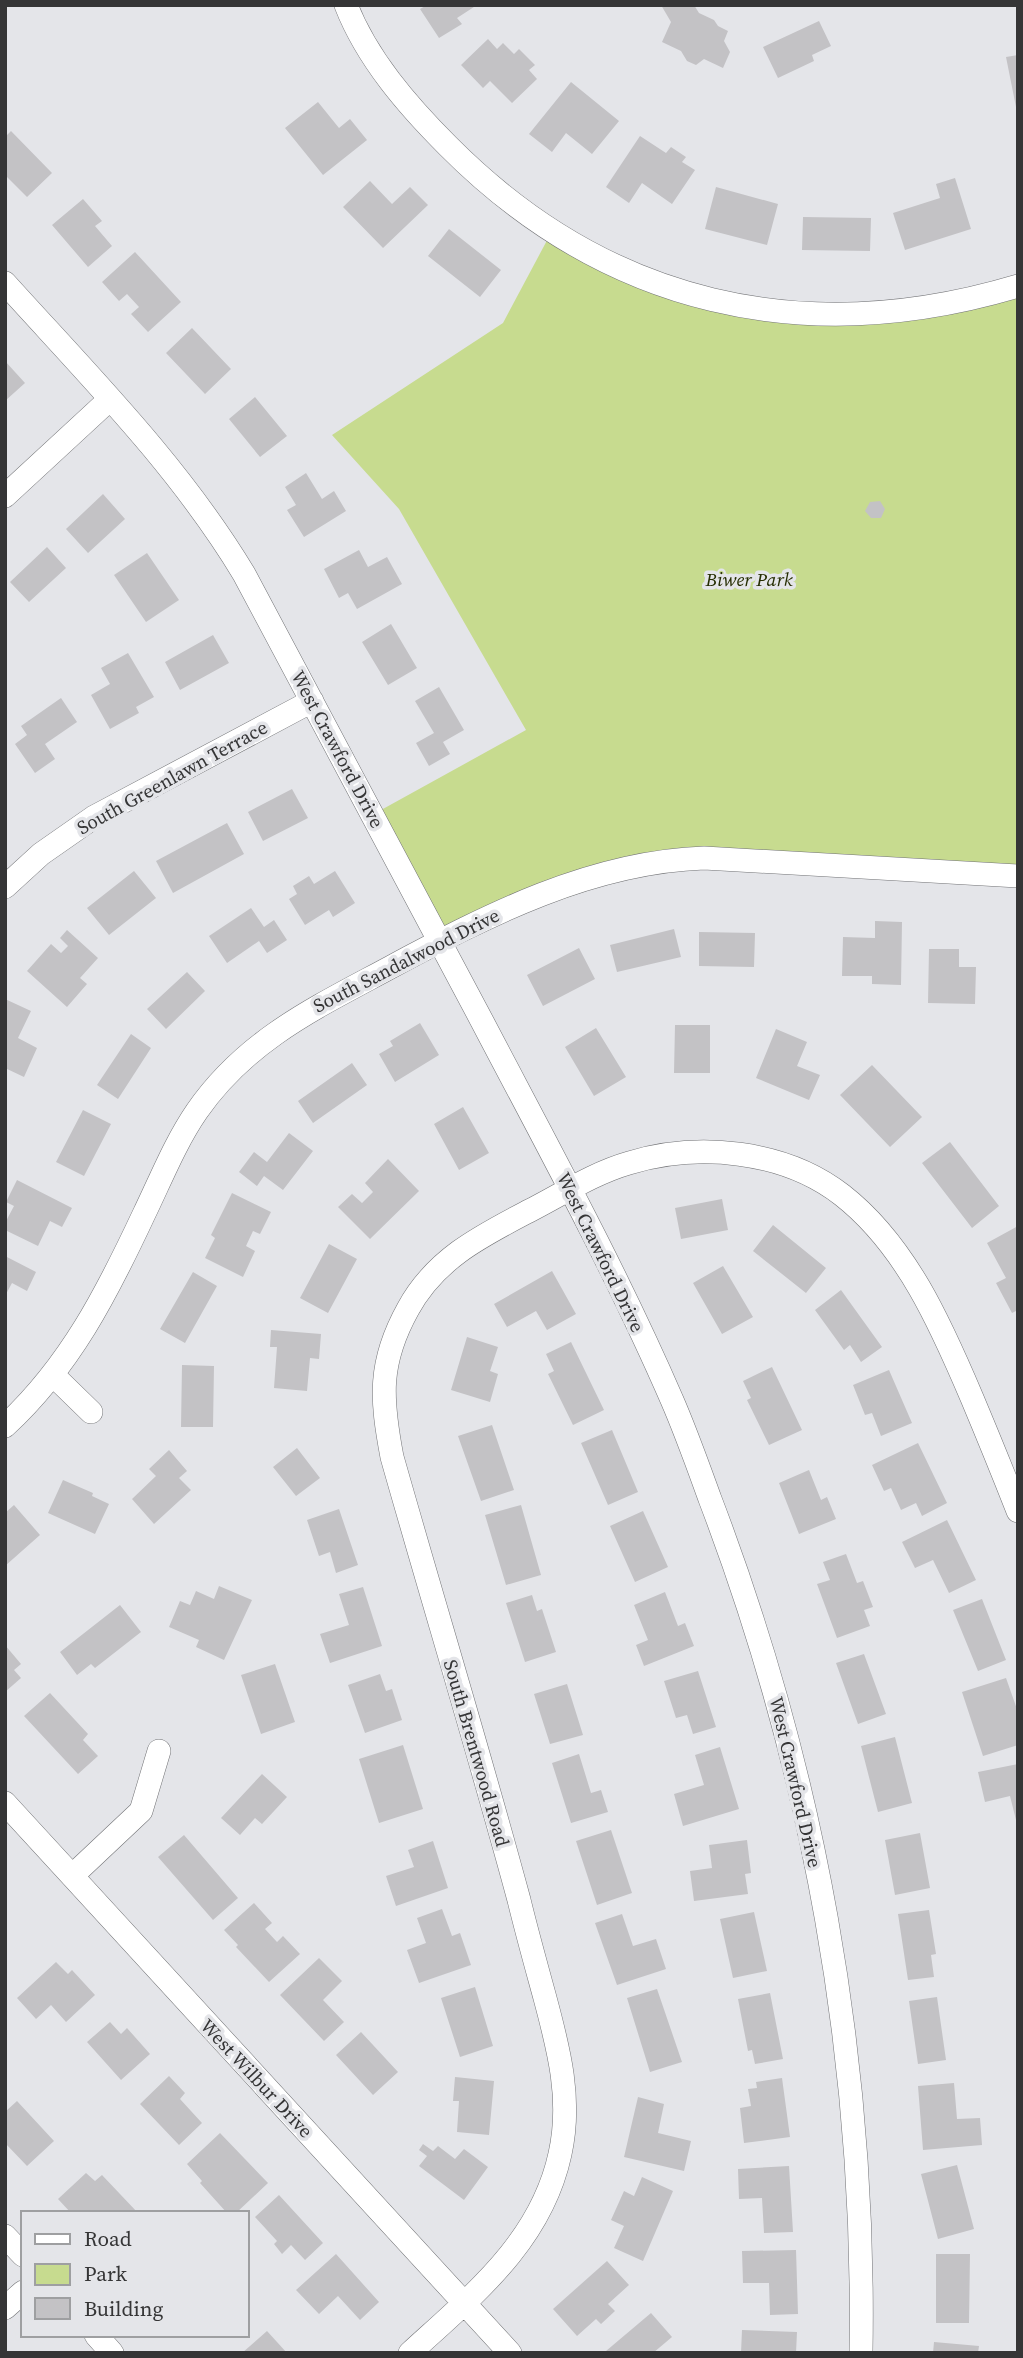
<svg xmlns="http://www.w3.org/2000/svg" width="1023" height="2358" font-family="'Source Serif 4',serif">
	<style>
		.green { fill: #c7db8f }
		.building { fill: #c3c2c5 }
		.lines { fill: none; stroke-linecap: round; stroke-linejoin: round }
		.minor-casing { stroke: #717275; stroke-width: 24 }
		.minor { stroke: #fff; stroke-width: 23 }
		.labels { text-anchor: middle; stroke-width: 7; stroke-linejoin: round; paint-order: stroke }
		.park-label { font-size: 19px; font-style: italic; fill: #252d02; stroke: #e4e5e9 }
		.street-label { font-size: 19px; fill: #353536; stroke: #e4e5e9 }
	</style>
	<rect width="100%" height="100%" fill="#e4e5e9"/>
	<path class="green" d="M552 231 606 262 809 314 1011 288 1018 304V873L680 859 439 941 372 815 526 730 399 509 332 435 503 323Z"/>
	<path class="building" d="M427 5H477L457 18 462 24 439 38 420 9Z
		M661 5H694L699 13 714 20 718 26 728 31 724 41 730 52 723 68 704 59 696 65 687 61 681 51 662 42 671 22Z
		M819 21 831 46 812 55 814 61 778 78 763 47Z
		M488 39 497 49 503 43 514 54 519 49 535 65 529 70 537 79 512 103 490 81 483 88 461 65Z
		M1018 55V112H1017L1006 57Z
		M571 82 619 121 592 154 566 133 552 152 529 134Z
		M318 102 339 128 350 119 367 140 323 175 285 128Z
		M11 131 52 173 27 197 5 175V137Z
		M640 136 666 153 671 147 686 157 682 162 695 170 672 204 642 183 629 203 606 187Z
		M955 178 971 229 905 250 893 213 940 198 936 184Z
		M370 181 392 204 410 187 428 205 383 248 343 207Z
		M716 187 778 204 767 245 705 229Z
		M83 199 102 221 95 226 112 246 88 267 52 225Z
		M803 217 871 218 870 251 802 250Z
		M449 229 501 270 480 297 428 256Z
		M135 252 181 302 148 332 131 314 139 307 127 294 119 301 102 282Z
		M192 328 231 369 205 394 166 353Z
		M5 361 25 383 5 401Z
		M255 397 287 436 260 457 229 419Z
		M306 473 322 499 334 491 346 511 304 537 287 510 296 505 285 487Z
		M103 494 125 519 88 553 66 529Z
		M880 501 885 509 881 518H871L865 511 870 502Z
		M47 547 66 568 29 602 10 582Z
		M359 550 368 567 387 557 402 584 357 609 348 593 339 598 324 569Z
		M147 553 179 600 146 622 114 575Z
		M391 624 417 668 388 685 362 642Z
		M213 635 229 663 180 690 165 662Z
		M128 653 154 697 136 707 139 713 110 729 91 695 110 684 101 668Z
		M439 687 464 730 443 742 450 754 429 766 416 743 434 733 415 701Z
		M61 698 77 722 45 744 55 759 35 773 15 744 27 735 21 726Z
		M292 789 308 818 263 841 248 812Z
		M227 823 244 854 173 893 156 861Z
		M134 871 156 898 109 935 87 908Z
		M335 871 355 903 333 917 329 910 305 925 289 899 297 894 293 886 309 876 314 884Z
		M251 908 264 927 274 920 287 940 267 953 259 941 227 963 209 936Z
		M875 921 902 922 901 985 872 984V976H842L843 937 875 938Z
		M674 929 681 957 617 972 610 945Z
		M67 930 98 958 80 978 87 984 67 1007 27 971 51 944 61 953 68 946 60 938Z
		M699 932 755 933 754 967 699 966Z
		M579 948 595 979 543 1006 527 975Z
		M929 949H959V967H976L975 1004 928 1003Z
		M187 972 205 991 166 1029 147 1009Z
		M5 999 31 1011 18 1038 37 1048 24 1077 5 1068Z
		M420 1023 439 1055 395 1082 379 1054 393 1046 390 1041Z
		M675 1025H710V1073H674Z
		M596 1028 626 1077 594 1096 565 1047Z
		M776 1029 807 1042 797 1066 820 1075 809 1100 756 1078Z
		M131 1034 151 1048 118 1099 97 1085Z
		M352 1063 367 1085 313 1123 298 1101Z
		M872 1065 922 1117 890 1147 840 1095Z
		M463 1107 489 1153 459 1170 434 1124Z
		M83 1110 111 1124 84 1176 56 1162Z
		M289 1133 313 1151 283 1190 264 1176 257 1186 239 1172 254 1152 267 1162Z
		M950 1142 999 1206 972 1228 922 1163Z
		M388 1159 419 1191 370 1239 338 1207 352 1194 362 1203 373 1192 365 1183Z
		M17 1180 72 1208 62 1227 50 1221 38 1246 5 1230V1223L14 1206 6 1202Z
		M232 1193 271 1212 260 1234 253 1231 246 1246 255 1251 243 1277 205 1258 215 1238 211 1235Z
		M722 1199 728 1230 681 1239 675 1208Z
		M773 1225 826 1268 806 1293 753 1251Z
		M1018 1226V1310L1012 1313 996 1283 1006 1278 987 1243Z
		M329 1244 357 1259 328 1313 300 1298Z
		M5 1256 36 1272 27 1291 12 1283 5 1296Z
		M723 1266 753 1317 722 1334 693 1283Z
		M552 1271 576 1314 547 1330 536 1311 507 1327 494 1304Z
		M193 1272 217 1286 185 1343 160 1329Z
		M841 1290 882 1347 861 1362 850 1345 844 1350 815 1310Z
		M271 1330 321 1334 319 1359 310 1358 307 1391 274 1388 277 1347H270Z
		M467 1337 498 1347 490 1371 498 1374 490 1402 451 1390Z
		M571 1342 604 1410 573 1425 548 1374 554 1371 546 1354Z
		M182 1365 214 1366 213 1427H181Z
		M772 1367 802 1430 769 1445 747 1400 751 1398 743 1381Z
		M889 1370 912 1423 881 1436 872 1413 865 1415 853 1385Z
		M492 1425 514 1490 481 1501 458 1436Z
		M612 1430 638 1492 608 1505 581 1443Z
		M918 1443 947 1503 922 1516 916 1503 901 1510 891 1488 884 1491 872 1465Z
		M297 1448 320 1478 296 1496 273 1467Z
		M169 1450 187 1471 179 1478 191 1490 154 1524 132 1499 156 1476 149 1469Z
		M809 1470 821 1500 827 1497 836 1519 799 1534 779 1483Z
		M63 1480 93 1493 92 1496 109 1504 95 1534 48 1513Z
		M14 1505 40 1535 5 1566V1513Z
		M521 1505 541 1575 506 1585 485 1515Z
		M339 1509 358 1565 336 1573 330 1552 319 1556 307 1520Z
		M643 1511 668 1567 635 1582 610 1526Z
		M947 1520 976 1580 949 1593 933 1560 915 1568 902 1542Z
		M846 1554 857 1583 863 1581 873 1607 864 1610 870 1626 837 1638 817 1584 830 1580 823 1562Z
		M219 1586 252 1600 224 1660 196 1647 199 1640 169 1627 180 1601 190 1605 196 1591 214 1599Z
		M363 1587 382 1646 330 1663 320 1634 349 1625 339 1594Z
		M665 1592 678 1626 685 1623 694 1646 644 1666 636 1645 648 1640 634 1605Z
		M532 1595 537 1611 542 1609 556 1652 525 1662 506 1603Z
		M982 1599 1006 1660 978 1671 953 1610Z
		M120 1605 141 1632 95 1668 91 1664 77 1675 60 1652Z
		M5 1645 21 1664 14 1670 21 1678 5 1692Z
		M864 1654 886 1714 858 1724 836 1663Z
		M275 1664 295 1722 261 1734 241 1675Z
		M698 1671 716 1727 693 1734 687 1715 676 1718 664 1681Z
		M380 1674 386 1691 392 1689 402 1720 365 1733 348 1685Z
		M1006 1678 1018 1712V1745L983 1756 962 1692Z
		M567 1684 583 1735 550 1744 534 1694Z
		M50 1693 88 1734 83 1740 98 1756 78 1774 24 1716Z
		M895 1737 912 1803 878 1812 861 1746Z
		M403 1745 423 1809 379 1823 359 1759Z
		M720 1747 739 1809 683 1826 674 1794 704 1785 695 1755Z
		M579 1754 591 1793 601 1790 608 1812 571 1823 552 1763Z
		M1018 1764V1824H1017L1010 1796 985 1802 978 1772Z
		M262 1774 287 1797 262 1824 255 1818 240 1835 221 1818Z
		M611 1830 632 1893 597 1905 576 1841Z
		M920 1833 930 1888 895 1895 885 1840Z
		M184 1835 238 1898 213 1920 158 1857Z
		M747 1840 751 1873 745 1874 748 1894 694 1901 690 1871 712 1868 709 1845Z
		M433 1841 448 1888 396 1906 386 1876 414 1867 408 1850Z
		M254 1903 272 1923 265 1929 277 1942 283 1936 300 1954 269 1982 236 1947 238 1945 224 1930Z
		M442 1909 452 1936 460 1933 471 1965 419 1983 407 1950 426 1943 417 1918Z
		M929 1910 936 1954 931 1955 934 1977 908 1980 898 1914Z
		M754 1912 767 1971 733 1978 720 1919Z
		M622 1914 633 1946 656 1939 666 1969 617 1985 595 1923Z
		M319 1958 342 1981 323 2000 344 2022 324 2041 280 1995Z
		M56 1962 68 1974 72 1970 95 1995 66 2022 51 2005 36 2019 17 1998Z
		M475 1987 493 2046 460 2057 441 1998Z
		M657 1989 682 2062 650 2072 627 1998Z
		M770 1993 783 2059 755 2064 752 2050 748 2051 738 1999Z
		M937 1997 946 2060 918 2064 909 2001Z
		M110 2022 121 2034 127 2028 150 2054 121 2080 87 2042Z
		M361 2032 398 2072 373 2095 336 2055Z
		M169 2076 185 2093 180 2099 202 2123 179 2145 140 2104Z
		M455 2077 494 2081 489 2135 457 2132 459 2101H453Z
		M782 2078 790 2137 744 2143 740 2108 751 2106 748 2089 757 2088 756 2082Z
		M954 2083 957 2119 980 2118 982 2145 923 2150 918 2086Z
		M638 2097 664 2104 658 2133 691 2141 684 2171 624 2157Z
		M17 2101 54 2141 27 2166 5 2143V2112Z
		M220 2133 268 2183 236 2213H227L200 2183 202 2181 187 2164Z
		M423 2144 433 2151 438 2146 455 2159 464 2149 488 2167 464 2200 419 2166 427 2156 419 2150Z
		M957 2165 974 2229 938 2239 921 2174Z
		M789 2166 793 2232 764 2233 762 2198 739 2199 738 2169Z
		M86 2173 95 2181 102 2175 138 2213H71L58 2199Z
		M642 2177 673 2191 643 2261 614 2248 624 2226 611 2220 624 2191 634 2196Z
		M279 2195 323 2243 305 2260 291 2245 282 2254 274 2244 277 2241 255 2217Z
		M796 2250 798 2314 770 2315 769 2283H743L742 2251Z
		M336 2254 379 2302 360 2320 338 2296 319 2314 296 2290Z
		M936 2254H970L969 2323H936Z
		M607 2261 629 2285 608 2304 615 2311 601 2324 596 2319 577 2336 553 2309Z
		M651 2313 672 2337 653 2353H608L606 2351Z
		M742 2330 797 2332 796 2353H741Z
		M267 2331 287 2353H242Z
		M934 2342 979 2346 978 2353H933Z"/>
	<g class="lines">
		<g class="minor-casing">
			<path id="minor" d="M346 5C367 59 408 106 448 146 606 305 804 350 1018 286
				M5 283C89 376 179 466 244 574 324 723 403 873 483 1023 548 1147 616 1271 672 1400 686 1432 698 1466 710 1499 814 1771 866 2061 861 2353
				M5 496 110 399
				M5 887 41 854 94 817 312 701
				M53 1375 91 1412
				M5 1426C70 1366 107 1293 144 1214 161 1179 175 1143 197 1111 247 1039 317 1007 391 967 488 915 591 862 704 858L1018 876
				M5 1803 510 2353
				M72 1876 141 1811 159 1751
				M5 2236 23 2255
				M5 2308 23 2292
				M96 2335 112 2353
				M410 2353C473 2295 541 2242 560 2154 572 2100 559 2050 545 1998 536 1965 527 1933 519 1900 479 1752 434 1605 392 1457 381 1399 378 1363 408 1309 435 1259 481 1236 529 1211 562 1194 594 1173 629 1163 698 1142 784 1150 842 1195 906 1245 941 1325 972 1398 988 1436 1003 1473 1018 1511"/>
		</g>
		<use href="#minor" class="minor"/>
	</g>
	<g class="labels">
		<g class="park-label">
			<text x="749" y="586">Biwer Park</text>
		</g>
		<g class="street-label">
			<text transform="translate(338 749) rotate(62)" y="7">West Crawford Drive</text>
			<text transform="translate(172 777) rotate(-29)" y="7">South Greenlawn Terrace</text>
			<text transform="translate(406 960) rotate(-27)" y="7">South Sandalwood Drive</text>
			<text transform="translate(601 1252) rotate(64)" y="7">West Crawford Drive</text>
			<text transform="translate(477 1753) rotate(74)" y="7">South Brentwood Road</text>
			<text transform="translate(796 1782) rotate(77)" y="7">West Crawford Drive</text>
			<text transform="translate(257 2078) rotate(47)" y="7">West Wilbur Drive</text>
		</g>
	</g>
	<rect width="1023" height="2358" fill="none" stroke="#353536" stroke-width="14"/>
	<rect x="21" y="2211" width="228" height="126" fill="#e4e5e9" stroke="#9e9fa1" stroke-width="2"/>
	<rect x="35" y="2234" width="35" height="10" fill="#ffffff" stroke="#9e9fa1" stroke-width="2"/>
	<text x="84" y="2246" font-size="21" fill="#353536">Road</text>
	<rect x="35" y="2264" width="35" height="21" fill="#c7db8f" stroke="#9e9fa1" stroke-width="2"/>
	<text x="84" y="2281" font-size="21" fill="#353536">Park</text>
	<rect x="35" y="2298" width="35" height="21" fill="#c3c2c5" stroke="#9e9fa1" stroke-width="2"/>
	<text x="84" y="2316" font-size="21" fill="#353536">Building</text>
</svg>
